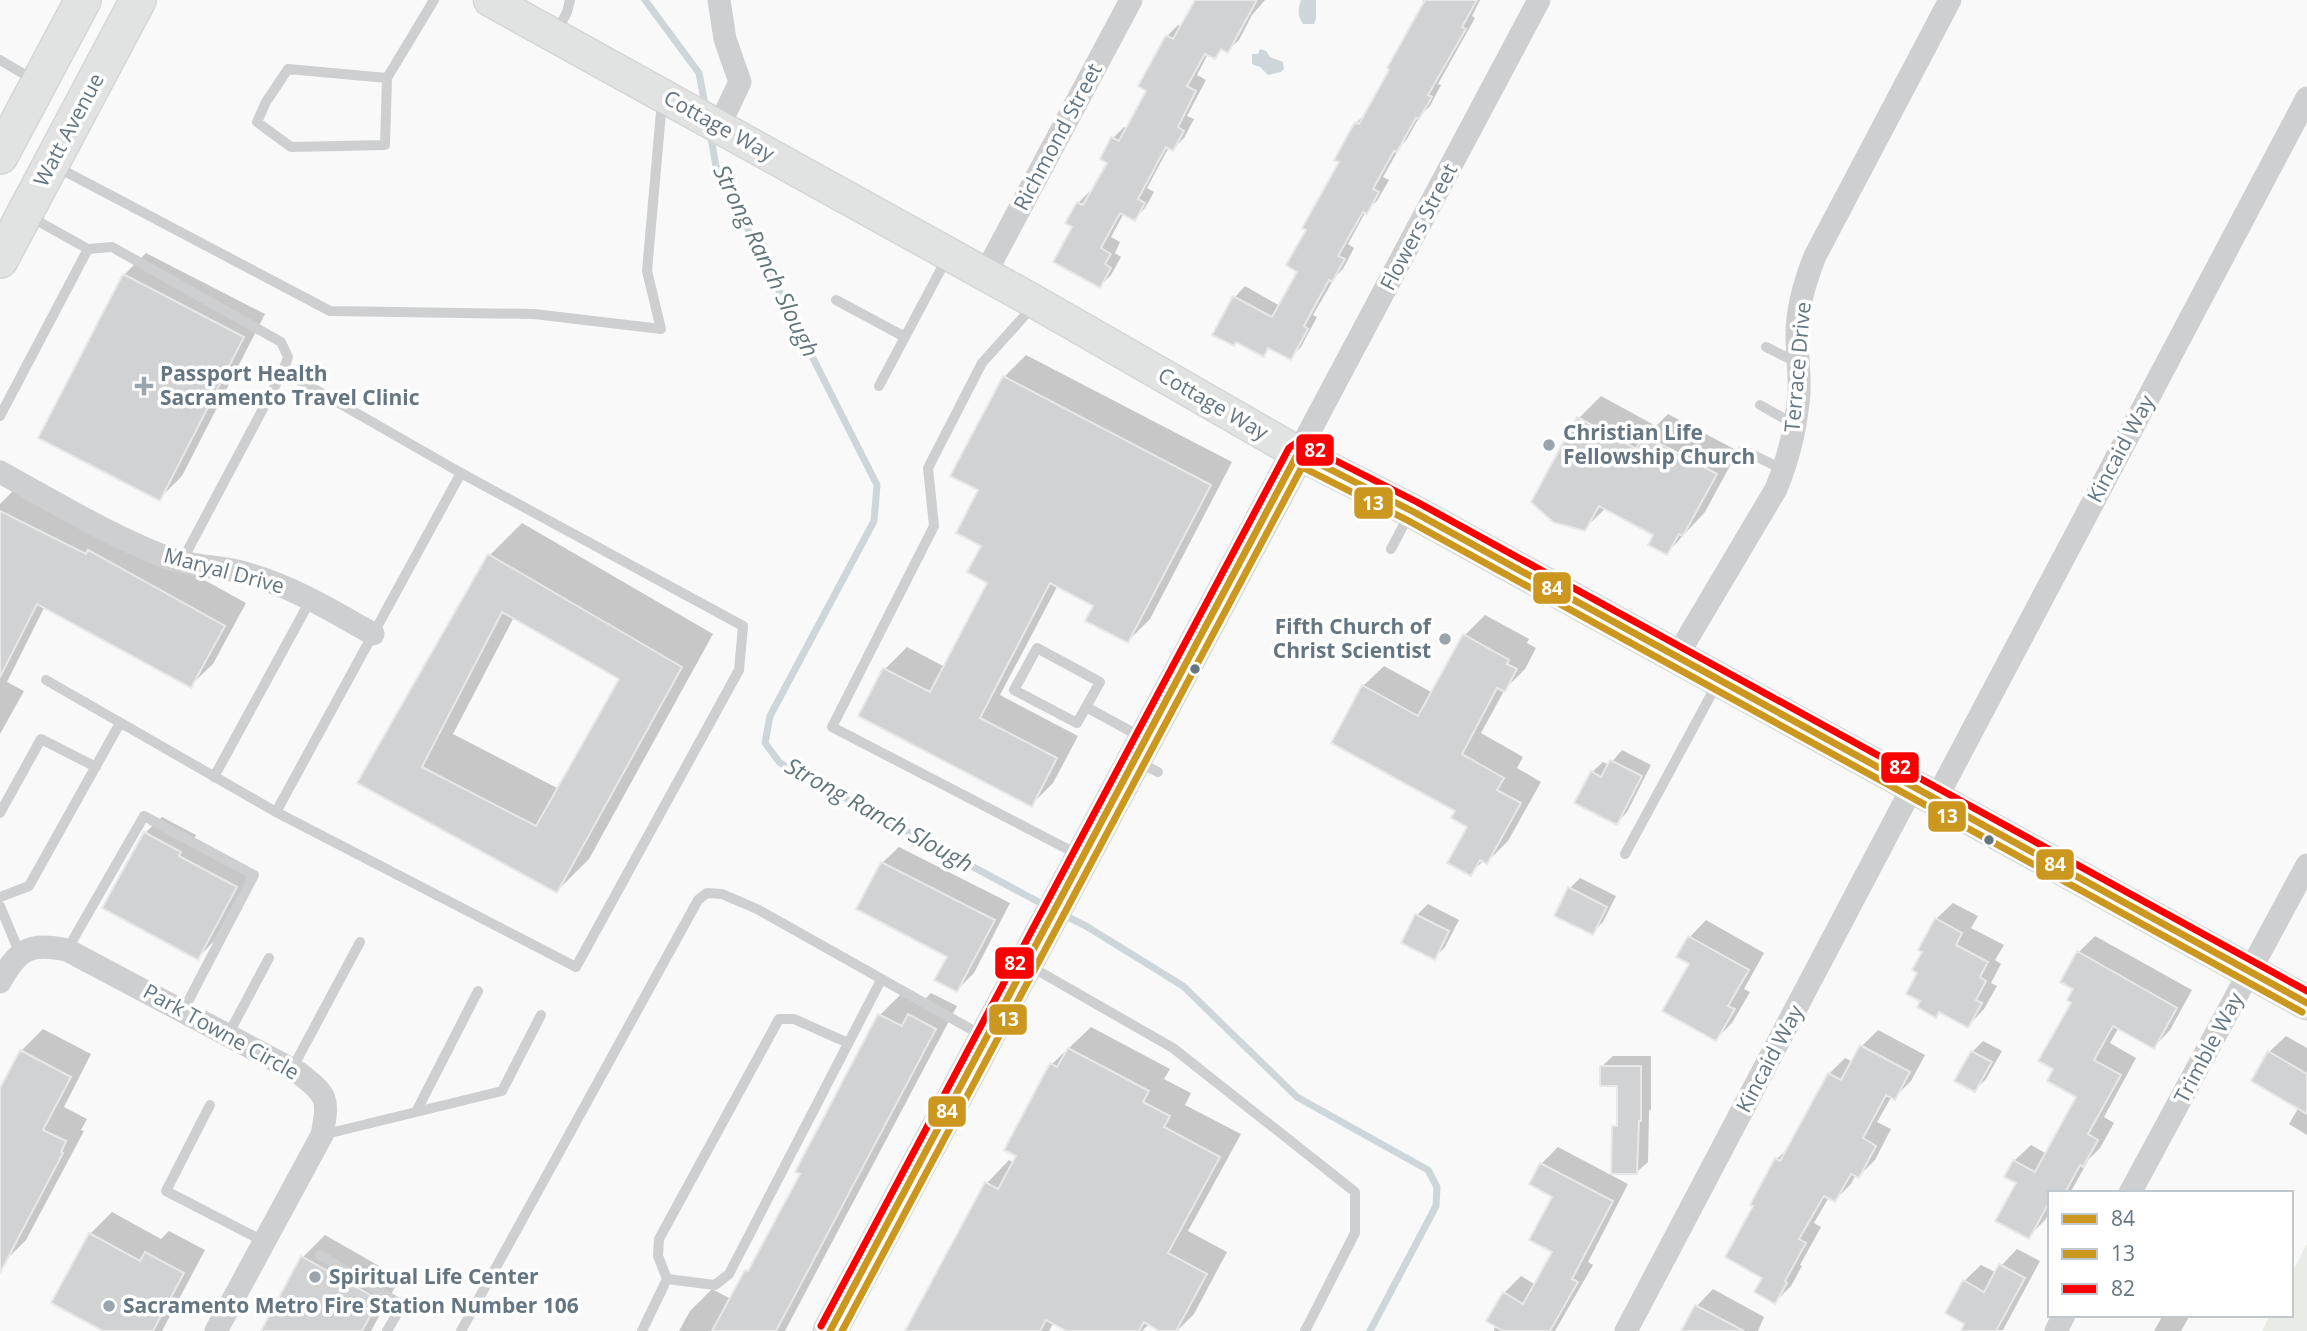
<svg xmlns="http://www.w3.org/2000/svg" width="2307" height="1331" font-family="'Open Sans',sans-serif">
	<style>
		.green { fill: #e8ebe6 }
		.water { fill: #ced6d9 }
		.shadow { fill: #0003; fill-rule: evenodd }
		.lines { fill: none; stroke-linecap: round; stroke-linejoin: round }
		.stream { stroke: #ced6d9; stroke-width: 7 }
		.building { fill: #d0d2d3; stroke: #e8e8e8; stroke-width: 2; fill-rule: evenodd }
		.secondary-casing { stroke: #d5d6d7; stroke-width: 35 }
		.primary-casing { stroke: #d5d6d7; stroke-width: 38 }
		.lane { stroke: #cecfd0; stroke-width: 10 }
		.street { stroke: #cecfd0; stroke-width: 23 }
		.secondary { stroke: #e1e2e2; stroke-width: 32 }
		.primary { stroke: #e1e2e2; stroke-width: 35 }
		.bus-1-casing { stroke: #fff; stroke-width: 12 }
		.bus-2-casing { stroke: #fff; stroke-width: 12 }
		.bus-3-casing { stroke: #fff; stroke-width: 12 }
		.bus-1 { stroke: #cb971e; stroke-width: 7 }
		.bus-2 { stroke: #cb971e; stroke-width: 7 }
		.bus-3 { stroke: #fa0000; stroke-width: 7 }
		.poi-dot { fill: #99a4ac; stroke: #fff; stroke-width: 2.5 }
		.bus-dot { fill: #657683; stroke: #fff; stroke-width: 2.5 }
		.labels { text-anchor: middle; stroke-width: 7; stroke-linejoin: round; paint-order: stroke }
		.street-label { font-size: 21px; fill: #657683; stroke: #fff }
		.poi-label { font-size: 21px; font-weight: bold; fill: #657683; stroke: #fff; text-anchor: start }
		.water-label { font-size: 23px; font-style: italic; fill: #60757c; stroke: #fff }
		.line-badge { stroke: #fff; stroke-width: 2.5 }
		.badge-label { font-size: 19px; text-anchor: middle; font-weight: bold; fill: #fff }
	</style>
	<rect width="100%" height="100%" fill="#f9f9f9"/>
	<path class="green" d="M2307 1244V1331H2262L2270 1315H2291V1274Z"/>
	<path class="water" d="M1301 0H1316V18L1314 24H1303C1297 15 1298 9 1301 0Z
		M1260 49 1266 51 1270 57 1283 62 1284 69 1281 72 1268 75 1260 67 1252 64V54H1258Z"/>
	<path class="shadow" d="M1197 0H1265L1252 15 1239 40 1228 50 1224 48 1215 57 1208 54 1197 75 1206 80 1187 116 1194 119 1184 138 1173 149 1169 147 1147 188 1154 192 1145 208 1134 219 1124 213 1111 237 1120 242 1115 253 1121 257 1111 275 1100 286 1074 226 1078 203 1089 192 1092 194 1109 162 1113 138 1124 127 1127 129 1149 90 1167 36 1178 25 1182 27Z
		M1422 0H1480L1472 16 1475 18 1438 84 1441 85 1430 106 1420 116 1407 139 1400 147 1383 177 1389 180 1377 201 1366 211 1348 244 1354 248 1343 269 1335 277 1313 315 1317 317 1301 347 1290 358 1270 347 1263 354 1235 297 1245 286 1280 306 1300 271 1356 123 1367 112 1426 2Z
		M146 253 265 314 182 476 159 499 124 275Z
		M1026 355 1232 462 1150 619 1128 641 1095 605 1058 585 1000 695 1078 736 1053 783 1031 805 885 669 907 647 945 667 990 582 983 545 980 490 1004 377Z
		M1601 396 1656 426 1668 414 1738 451 1705 512 1667 553 1655 534 1606 508 1584 529 1579 418Z
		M17 487 112 529 246 603 213 664 190 686 45 606 7 682 24 691 0 734V504Z
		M522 523 713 634 589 859 557 891 359 782 490 555ZM514 617 621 678 559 789 453 734Z
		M1485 615 1529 639 1527 643 1536 648 1525 669 1505 689 1481 733 1523 757 1517 768 1541 782 1508 841 1487 862 1484 860 1470 874V826L1363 686 1384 666 1433 693 1464 636Z
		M1622 750 1651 765 1627 812 1617 823 1592 772 1603 762 1609 765Z
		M162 817 196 835 194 839 252 870 214 941 198 958 145 833Z
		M899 847 1010 903 974 973 957 990 949 956 882 863Z
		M1580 878 1616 896 1603 922 1592 933 1570 888Z
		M1953 903 1978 916 1971 928 2004 945 1995 960 2001 964 1991 983 1997 986 1984 1009 1968 1026 1940 1011 1936 1015 1922 1000 1919 972 1924 951 1936 919Z
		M1428 904 1459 920 1445 947 1434 958 1403 942 1417 915Z
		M1706 920 1764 953 1744 989 1750 992 1732 1023 1716 1039 1691 963 1690 937Z
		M2095 936 2192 990 2170 1030 2154 1047 2119 1027 2110 1043 2136 1058 2104 1117 2114 1123 2100 1148 2089 1159 2070 1193H2050V1212L2045 1220 2028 1237 2014 1161 2031 1145 2047 1154 2079 1096 2056 1069 2074 1002 2079 952Z
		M902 993 921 1003 931 993 957 1006 785 1331H679L690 1311 712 1289 731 1299 746 1271 756 1262 802 1173 880 1015Z
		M1091 1027 1170 1069 1164 1079 1191 1093 1185 1105 1241 1134 1188 1231 1227 1252 1194 1314 1177 1331H1163L1149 1324 1142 1331H1070L1054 1322 1049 1331H907L987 1183 1009 1160 1014 1163 1052 1064Z
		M43 1029 91 1054 64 1107 87 1119 81 1130 84 1131 26 1240 4 1262 0 1260V1091L21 1051Z
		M1878 1030 1925 1055 1911 1081 1895 1097 1892 1096 1877 1122 1891 1129 1875 1160 1859 1176 1856 1174 1851 1184 1835 1200 1829 1197 1814 1223 1821 1227 1800 1265 1802 1266 1791 1286 1775 1302 1764 1277 1755 1206 1777 1159 1790 1146 1829 1074 1845 1058 1853 1062 1862 1046Z
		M2286 1036 2307 1048V1135L2289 1124 2299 1107 2269 1052Z
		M1983 1041 2002 1051 1986 1079 1975 1090 1972 1052Z
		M1613 1056H1651V1109L1649 1111 1648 1162 1637 1172 1614 1126 1619 1122 1618 1084 1602 1066Z
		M1558 1147 1628 1184 1588 1262 1593 1265 1555 1331H1494L1504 1293 1521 1276 1536 1285 1555 1252V1196L1541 1164Z
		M112 1212 161 1239 169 1231 205 1250 162 1331H107L90 1234Z
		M325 1235 400 1278 371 1331H263L303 1257Z
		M2017 1249 2040 1261 2003 1330 1963 1331 1967 1324 1964 1281 1981 1265 1997 1273 2001 1266Z
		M1713 1289 1764 1317 1758 1331H1683L1697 1306Z
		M2163 1315H2190L2181 1331H2154Z"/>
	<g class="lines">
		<path class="stream" d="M645 0 699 73 706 110
			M710 132 716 166 877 485 874 521 770 716 765 743 780 763 1046 906
			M1060 913 1086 926 1183 986 1297 1097 1428 1170 1437 1187 1436 1206 1370 1331"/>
	</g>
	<path class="building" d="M1195 0H1257L1228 53 1221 49 1215 59 1205 54 1187 86 1196 91 1178 127 1184 131 1173 151 1166 147 1138 199 1145 203 1135 221 1120 213 1101 248 1111 254 1105 264 1111 268 1100 288 1053 262 1072 227 1065 223 1077 202 1083 205 1107 163 1100 159 1111 137 1119 141 1146 91 1138 86 1166 35 1173 39Z
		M1425 0H1477L1462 27 1466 29 1428 95 1432 97 1419 119 1416 118 1397 152 1394 151 1373 189 1379 192 1367 214 1363 212 1338 256 1345 259 1332 282 1329 280 1304 326 1308 329 1291 360 1268 348 1264 357 1236 342 1234 346 1212 335 1233 296 1272 317 1297 272 1286 265 1306 230 1302 228 1339 162 1334 160 1355 122 1359 124 1389 70 1387 68Z
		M123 274 244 337 160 501 38 438Z
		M1003 376 1211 485 1128 643 1085 621 1093 606 1050 583 980 718 1057 758 1032 807 858 716 883 668 930 692 987 583 967 572 981 546 956 533 978 490 950 476Z
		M1577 417 1636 449 1644 435 1717 474 1683 536 1679 534 1667 555 1648 545 1653 535 1599 506 1585 531 1553 522 1531 502Z
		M0 511 86 554 88 550 225 626 191 688 37 604 0 677Z
		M488 554 682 667 557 893 357 783ZM502 612 619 679 536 826 422 767Z
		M1463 634 1509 660 1507 664 1517 669 1505 692 1497 688 1462 754 1504 778 1497 790 1521 803 1487 864 1480 860 1471 876 1447 863 1467 827 1451 818 1455 811 1331 743 1362 685 1418 716Z
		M1610 760 1642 776 1617 825 1574 803 1591 771 1601 777Z
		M144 832 181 852 179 856 237 887 198 960 102 908Z
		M881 862 995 920 957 992 934 980 947 957 856 909Z
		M1568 887 1607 907 1593 935 1554 916Z
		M1415 914 1449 931 1435 960 1401 943Z
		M1935 918 1962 933 1956 945 1988 962 1980 977 1986 981 1976 1000 1982 1003 1968 1028 1939 1012 1936 1018 1917 1007 1920 1001 1906 994 1917 973 1912 970 1922 952 1918 950Z
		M1688 936 1749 970 1728 1006 1735 1009 1716 1041 1662 1011 1689 964 1676 957Z
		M2077 951 2177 1008 2154 1049 2113 1026 2094 1060 2121 1075 2088 1134 2098 1140 2083 1167 2080 1165 2065 1193H2050V1201L2029 1239 1995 1221 2016 1183 2004 1177 2013 1160 2035 1172 2076 1097 2047 1081 2053 1069 2038 1061 2071 1003 2067 1000 2073 989 2060 982Z
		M878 1014 902 1026 908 1014 936 1029 776 1331H712L745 1270 748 1271 800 1174 795 1172Z
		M1860 1045 1910 1072 1895 1100 1886 1095 1863 1138 1876 1146 1859 1178 1851 1174 1835 1202 1824 1196 1799 1239 1806 1243 1785 1281 1787 1283 1775 1304 1754 1292 1762 1278 1725 1257 1753 1206 1750 1205 1775 1158 1780 1161 1828 1073 1841 1080Z
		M1068 1048 1149 1091 1143 1102 1170 1116 1164 1127 1220 1157 1168 1253 1207 1274 1176 1331H1159L1144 1322 1139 1331H1066L1046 1320 1040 1331H905L985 1182 998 1189 1016 1156 1004 1150 1050 1063 1057 1067Z
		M20 1050 71 1077 43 1130 66 1141 61 1152 63 1153 0 1273V1088Z
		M1971 1051 1992 1062 1975 1092 1954 1081Z
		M2268 1051 2307 1074V1114L2251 1081Z
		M1600 1066H1641V1121H1639L1637 1174H1611L1612 1126H1617V1086H1600Z
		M1540 1163 1613 1201 1572 1279 1578 1282 1550 1331H1503L1486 1321 1503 1292 1523 1304 1552 1252 1529 1240 1552 1197 1529 1184Z
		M89 1233 140 1261 145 1252 184 1273 153 1331H103L51 1303Z
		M301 1256 379 1300 362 1331H261Z
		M1999 1264 2025 1278 1996 1331H1961L1964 1324 1945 1313 1963 1280 1984 1292Z
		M1695 1305 1744 1331H1681Z"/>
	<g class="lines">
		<g class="secondary-casing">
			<path id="secondary" d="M490 0 1037 303 1298 453 1412 511 2307 1003
				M830 1331 1298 453"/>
		</g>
		<g class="primary-casing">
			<path id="primary" d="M0 156 83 0
				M0 260 138 0"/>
		</g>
		<path class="lane" d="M556 34 567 12 570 0
			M0 60 34 80
			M387 78 288 69 266 102 257 122 291 147 385 145 387 78 434 0
			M55 166 330 311 534 314 661 329 647 271 662 101
			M88 249 112 247 281 342 288 357 283 371 182 561
			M836 300 905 337
			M1035 304 982 363 928 468 934 526 832 727 1081 856
			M1766 347 1798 363
			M879 386 948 256
			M1760 405 1794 424
			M0 416 88 249 27 215
			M1743 450 1784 470
			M1391 549 1410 513
			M46 680 276 812 576 967 739 670 743 626 461 473
			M1086 707 1100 682 1037 648 1014 690 1077 723 1086 707 1143 738
			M1136 761 1158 772
			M214 777 311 599
			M276 812 461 473 283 371
			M0 813 41 739 96 767
			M1625 854 1718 682
			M0 897 29 886 120 723
			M0 906 20 954
			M67 950 144 816 254 875 183 1011
			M1028 965 1173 1048 1355 1192V1233L1305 1331
			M228 1035 269 958
			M292 1069 360 942
			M210 1105 166 1191 265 1242
			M416 1112 478 991
			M322 1135 502 1091 541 1015
			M320 1255 402 1305 387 1331
			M667 1279 715 1285 729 1274 881 980
			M461 1331 698 900 707 893 722 894 757 909 983 1036
			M642 1331 667 1279 658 1256 659 1239 779 1019H794L848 1043"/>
		<path class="street" d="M719 126 740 82 725 39 719 0
			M985 274 1131 0
			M1298 453 1539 0
			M0 472C55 502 110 536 168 558 189 566 214 566 237 571 288 584 328 608 373 634
			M1677 656 1776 489C1789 458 1796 427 1799 394 1800 375 1797 355 1797 335 1797 308 1805 281 1815 256L1950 0
			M1936 799 2307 98
			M0 982C18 949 30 942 67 950L299 1073C328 1096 329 1098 322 1135L216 1331
			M2130 1193 2307 865
			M1626 1331 1913 786
			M2056 1331 2064 1315"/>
		<use href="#secondary" class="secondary"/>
		<use href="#primary" class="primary"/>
		<g class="bus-1-casing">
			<path id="bus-1" d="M1298 453 1412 511 2307 1003
				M830 1331 1298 453"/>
		</g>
		<g class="bus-2-casing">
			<path id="bus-2" d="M842 1331 1302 467 1407 520 2302 1012"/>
		</g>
		<g class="bus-3-casing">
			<path id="bus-3" d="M821 1326 1289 448 1296 443 1303 444 1417 502 2307 991"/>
		</g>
		<use href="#bus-1" class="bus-1"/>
		<use href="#bus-2" class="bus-2"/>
		<use href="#bus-3" class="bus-3"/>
	</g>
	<g class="poi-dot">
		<path d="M140.5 375.5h7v7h7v7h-7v7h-7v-7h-7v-7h7z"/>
		<circle cx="1549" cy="445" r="7"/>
		<circle cx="1445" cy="639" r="7"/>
		<circle cx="315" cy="1277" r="7"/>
		<circle cx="109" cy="1306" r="7"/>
	</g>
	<g class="bus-dot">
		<circle cx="1195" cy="669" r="6"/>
		<circle cx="1989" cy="840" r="6"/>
	</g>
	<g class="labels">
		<g class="street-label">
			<text transform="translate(719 126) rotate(29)" y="7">Cottage Way</text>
			<text transform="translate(69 130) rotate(-62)" y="7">Watt Avenue</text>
			<text transform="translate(1058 137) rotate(-62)" y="7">Richmond Street</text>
			<text transform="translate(1419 227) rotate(-62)" y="7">Flowers Street</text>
			<text transform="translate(1798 367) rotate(-85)" y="7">Terrace Drive</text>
			<text transform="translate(1213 404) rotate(30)" y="7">Cottage Way</text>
			<text transform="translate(2121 449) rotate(-62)" y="7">Kincaid Way</text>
			<text transform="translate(224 571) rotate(15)" y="7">Maryal Drive</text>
			<text transform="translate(221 1032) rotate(29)" y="7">Park Towne Circle</text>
			<text transform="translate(2209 1048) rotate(-62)" y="7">Trimble Way</text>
			<text transform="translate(1770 1059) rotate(-62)" y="7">Kincaid Way</text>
		</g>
		<g class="poi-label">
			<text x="160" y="381">Passport Health<tspan x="160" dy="24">Sacramento Travel Clinic</tspan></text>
			<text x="1563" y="440">Christian Life<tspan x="1563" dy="24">Fellowship Church</tspan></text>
			<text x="1431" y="634" text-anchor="end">Fifth Church of<tspan x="1431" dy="24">Christ Scientist</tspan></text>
			<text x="329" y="1284">Spiritual Life Center</text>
			<text x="123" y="1313">Sacramento Metro Fire Station Number 106</text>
		</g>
		<g class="water-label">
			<text transform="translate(766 261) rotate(64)" y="8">Strong Ranch Slough</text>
			<text transform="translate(879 815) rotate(29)" y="8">Strong Ranch Slough</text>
		</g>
	</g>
	<g class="line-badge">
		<rect x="1295" y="433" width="40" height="34" rx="7" fill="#fa0000"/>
		<rect x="1353" y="486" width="41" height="34" rx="7" fill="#cb971e"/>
		<rect x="1532" y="571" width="40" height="34" rx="7" fill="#cb971e"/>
		<rect x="1880" y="751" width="40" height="33" rx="7" fill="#fa0000"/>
		<rect x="1927" y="800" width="40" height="33" rx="7" fill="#cb971e"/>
		<rect x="2035" y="848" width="40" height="33" rx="7" fill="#cb971e"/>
		<rect x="994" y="946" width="41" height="34" rx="7" fill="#fa0000"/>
		<rect x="988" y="1003" width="40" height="33" rx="7" fill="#cb971e"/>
		<rect x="927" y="1095" width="40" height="33" rx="7" fill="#cb971e"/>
	</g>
	<g class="badge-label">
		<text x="1315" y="457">82</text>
		<text x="1373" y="510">13</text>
		<text x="1552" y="595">84</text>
		<text x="1900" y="774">82</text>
		<text x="1947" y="823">13</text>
		<text x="2055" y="871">84</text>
		<text x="1015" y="970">82</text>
		<text x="1008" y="1026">13</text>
		<text x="947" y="1118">84</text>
	</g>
	<rect x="2048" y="1191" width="245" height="126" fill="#ffffff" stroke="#c1c8cd" stroke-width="2"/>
	<rect x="2062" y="1214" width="35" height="10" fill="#cb971e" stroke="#c1c8cd" stroke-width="2"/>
	<text x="2111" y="1226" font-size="21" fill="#657683">84</text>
	<rect x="2062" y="1249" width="35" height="10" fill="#cb971e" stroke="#c1c8cd" stroke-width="2"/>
	<text x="2111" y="1261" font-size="21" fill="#657683">13</text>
	<rect x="2062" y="1284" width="35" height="10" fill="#fa0000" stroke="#c1c8cd" stroke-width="2"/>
	<text x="2111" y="1296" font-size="21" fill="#657683">82</text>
</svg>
